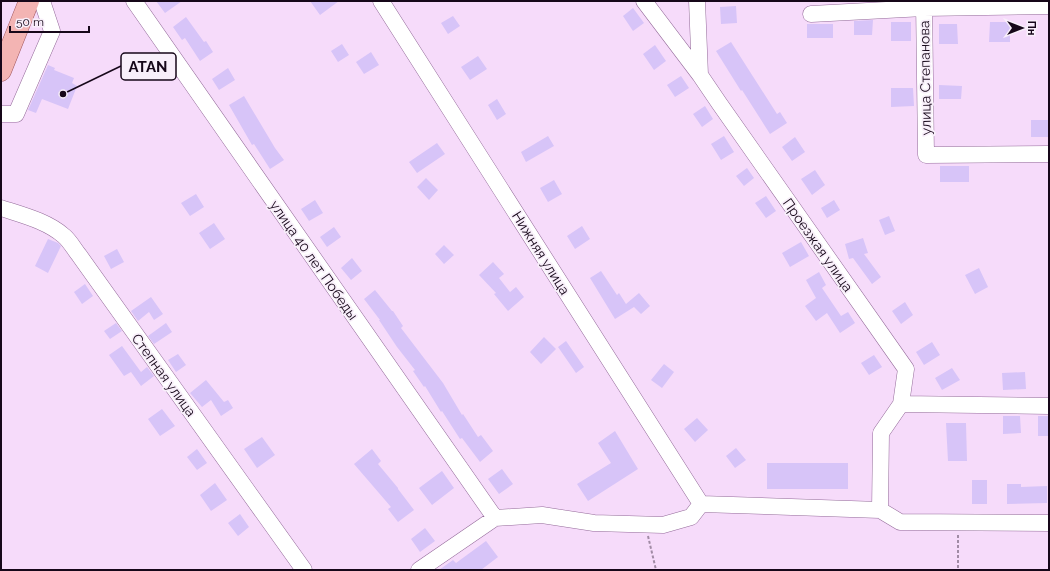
<svg xmlns="http://www.w3.org/2000/svg" width="1050" height="571" font-family="Raleway,sans-serif">
	<style>
		.building { fill: #d7c4f8 }
		.lines { fill: none; stroke-linecap: round; stroke-linejoin: round }
		.minor-casing { stroke: #946b9a; stroke-width: 17 }
		.major-casing { stroke: #a0575c; stroke-width: 21 }
		.path { stroke: #a18ba5; stroke-width: 2; stroke-dasharray: 3 2; stroke-linecap: butt }
		.minor { stroke: #fff; stroke-width: 16 }
		.major { stroke: #f3b4b3; stroke-width: 20 }
		.labels { text-anchor: middle; stroke-width: 3.5; stroke-linejoin: round; paint-order: stroke }
		.street-label { font-size: 14px; fill: #160719; stroke: #f8effa }
		.leader { fill: none; stroke: #160719; stroke-width: 1.5 }
		.callout-dot { fill: #160719; stroke: #f8effa; stroke-width: 1.5 }
		.callout { fill: #f8effa; stroke: #160719; stroke-width: 1.5 }
		.callout-label { font-size: 15px; text-anchor: middle; font-weight: bold; fill: #160719 }
	</style>
	<rect width="100%" height="100%" fill="#f6dbfa"/>
	<path class="building" d="M156 1H182L165 13Z
		M310 1H339L320 15Z
		M736 6 737 23 721 24 720 7Z
		M633 8 644 23 633 31 623 16Z
		M453 16 460 26 448 34 441 23Z
		M186 17 204 42 206 41 213 52 200 61 185 38 182 40 173 27Z
		M873 20 872 35H854V21Z
		M891 22H911V41H891Z
		M990 22H1010V42H989Z
		M807 24H833V38H807Z
		M939 24H957L958 44H939Z
		M731 42 777 114 780 112 787 123 770 134 742 90 741 91 716 51Z
		M342 44 349 55 338 62 331 51Z
		M655 45 666 61 654 70 643 54Z
		M371 52 379 65 364 74 356 62Z
		M478 56 487 69 470 80 461 67Z
		M48 65 55 68 54 70 74 78 72 83 77 86 68 109 42 99 36 113 28 110Z
		M228 68 235 80 219 90 212 79Z
		M681 76 689 88 675 97 667 85Z
		M939 85 962 86 961 99H939Z
		M891 88H913L914 106 891 107Z
		M244 96 275 148 284 160 270 169 254 144 252 145 229 105Z
		M497 99 506 114 497 120 488 105Z
		M705 106 713 119 702 127 693 114Z
		M1031 120H1049V137H1031Z
		M548 136 554 146 526 162 521 152Z
		M724 136 734 152 721 160 711 144Z
		M795 137 805 152 792 161 782 147Z
		M437 143 445 154 417 173 409 162Z
		M940 166H969V182H940Z
		M747 168 754 178 744 186 736 176Z
		M815 170 825 185 812 195 801 179Z
		M426 178 438 190 429 200 417 187Z
		M554 180 562 194 548 202 540 188Z
		M196 194 204 207 190 216 181 203Z
		M766 196 776 211 766 218 755 203Z
		M315 200 323 213 309 221 301 209Z
		M834 200 840 210 827 218 821 208Z
		M889 216 895 231 885 235 879 220Z
		M214 223 225 239 210 249 199 233Z
		M582 226 590 239 575 249 567 236Z
		M334 227 341 237 327 247 320 237Z
		M863 238 868 253 864 254 881 277 872 284 853 258 849 259 845 244Z
		M48 239 58 243 61 246 48 273 35 266Z
		M801 242 809 256 790 267 782 253Z
		M444 245 454 255 444 264 435 254Z
		M117 249 124 262 111 269 104 256Z
		M352 258 362 271 351 280 341 268Z
		M493 262 504 274 499 278 510 292 516 287 524 297 508 311 494 294 496 293 479 275Z
		M979 268 988 287 975 294 965 275Z
		M601 271 617 295 619 293 626 304 639 293 650 306 641 314 634 307 615 319 590 278Z
		M819 272 826 285 822 288 841 316 848 312 855 323 840 333 827 313 816 321 805 306 816 298 806 280Z
		M85 284 93 296 82 304 74 292Z
		M375 290 392 311H393L403 326 401 328 443 383 462 415 463 414 478 437 481 435 493 451 480 462 462 438 460 439 442 411 441 412 425 386 424 387 413 371 415 370 397 347 379 320H380L364 299Z
		M151 297 163 314 154 320 149 312 138 321 131 311Z
		M905 302 913 315 901 324 892 311Z
		M116 323 122 331 110 339 104 331Z
		M166 323 172 332 154 344 148 336Z
		M544 337 556 349 541 364 530 352Z
		M566 341 584 367 576 373 558 347Z
		M932 342 940 355 924 365 916 352Z
		M122 346 141 372 147 367 154 376 141 386 131 372 124 376 109 355Z
		M178 354 186 365 176 372 168 360Z
		M874 355 882 367 869 375 861 363Z
		M664 364 674 372 662 388 651 380Z
		M952 368 960 380 942 390 935 378Z
		M1025 372 1026 389 1003 390 1002 373Z
		M206 380 224 402 228 400 233 408 221 416 211 400 202 407 190 393Z
		M162 409 175 426 160 436 148 419Z
		M1003 416H1020L1021 433 1003 434Z
		M1038 416H1049V436H1038Z
		M697 418 708 430 695 442 684 429Z
		M946 423H966L967 461H948Z
		M615 431 638 469 588 501 577 484 611 463 598 443Z
		M262 437 275 455 257 468 244 449Z
		M736 448 746 460 735 468 726 456Z
		M197 449 207 463 197 470 187 457Z
		M372 449 381 461 378 464 398 488V489L414 510 398 522 388 509 391 507 354 464Z
		M767 463H848V489H767Z
		M502 469 513 484 499 494 488 479Z
		M442 471 454 488 432 505 419 488Z
		M972 480H987V504H972Z
		M215 483 227 500 211 511 200 495Z
		M1007 484H1021V487L1047 486V503L1007 504Z
		M240 514 249 527 238 536 228 523Z
		M425 528 435 541 420 552 411 539Z
		M486 541 498 557 481 570H439L453 560 456 563Z"/>
	<g class="lines">
		<g class="minor-casing">
			<path id="minor" d="M134 1 495 518
				M381 1 701 504
				M644 1 700 75 719 103 906 369 901 404 881 433 880 510
				M697 1 700 75
				M924 1 926 155 1049 154
				M811 14 924 8 1049 6
				M1 114H16L52 31 42 1
				M1 208C22 215 47 221 64 236 70 241 74 249 79 255L304 570
				M901 404 1049 406
				M419 570 495 518 542 515 594 523 663 525 691 517 701 504 880 510 900 522 1049 523"/>
		</g>
		<g class="major-casing">
			<path id="major" d="M1 71 29 1"/>
		</g>
		<path class="path" d="M958 535V570
			M648 536 656 570"/>
		<use href="#minor" class="minor"/>
		<use href="#major" class="major"/>
	</g>
	<g class="labels">
		<g class="street-label">
			<text transform="translate(925 78) rotate(-91)" y="5">улица Степанова</text>
			<text transform="translate(818 245) rotate(55)" y="5">Проезжая улица</text>
			<text transform="translate(541 253) rotate(58)" y="5">Нижняя улица</text>
			<text transform="translate(314 260) rotate(55)" y="5">улица 40 лет Победы</text>
			<text transform="translate(164 375) rotate(54)" y="5">Степная улица</text>
		</g>
	</g>
	<path class="leader" d="M63 94L121 66"/>
	<circle class="callout-dot" cx="63" cy="94" r="4"/>
	<rect class="callout" x="121" y="53" width="55" height="27" rx="4"/>
	<g class="callout-label">
		<text x="148" y="72">ATAN</text>
	</g>
	<rect width="1050" height="571" fill="none" stroke="#160719" stroke-width="4"/>
	<g transform="translate(1022 28) rotate(90)" stroke="#f8effa" stroke-width="3" paint-order="stroke">
	<path d="M0-3L7 15L0 10L-7 15Z" fill="#160719"/>
	<text y="-6" font-size="11" font-weight="bold" text-anchor="middle" fill="#160719">Пн</text>
	</g>
	<path d="M10 26v6h79v-6" fill="none" stroke="#160719" stroke-width="2"/>
	<text x="16" y="26" font-size="12" fill="#160719" stroke="#f8effa" stroke-width="3" paint-order="stroke">50 m</text>
</svg>
